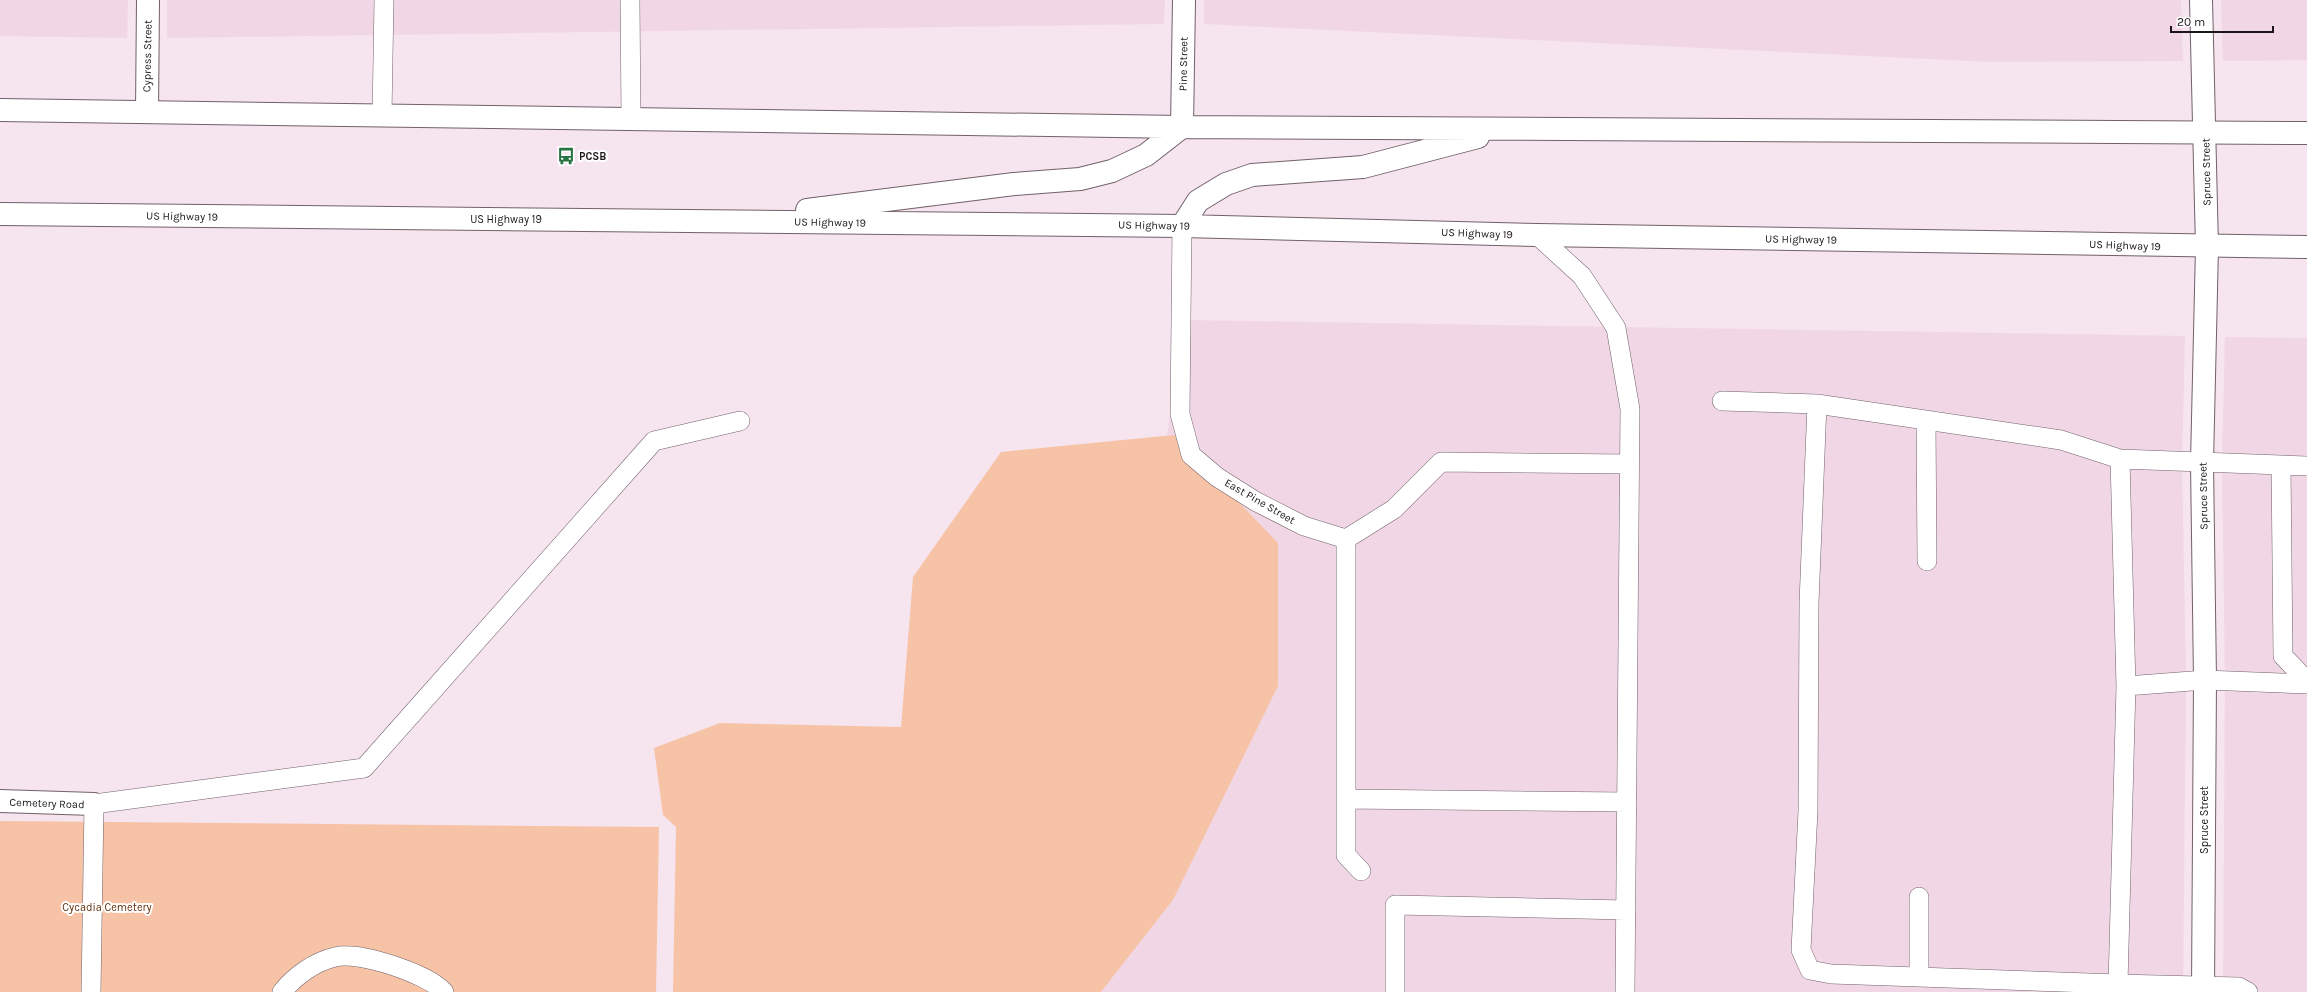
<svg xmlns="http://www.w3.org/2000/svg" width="2307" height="992" font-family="Karla,sans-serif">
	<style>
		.built { fill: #f1d7e6 }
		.green { fill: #f7c3a6 }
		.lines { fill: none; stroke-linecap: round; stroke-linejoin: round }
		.lane-casing { stroke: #71616a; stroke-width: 20 }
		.street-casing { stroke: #71616a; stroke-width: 24 }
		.secondary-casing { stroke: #71616a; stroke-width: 24 }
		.highway-casing { stroke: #71616a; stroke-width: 24 }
		.lane { stroke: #fff; stroke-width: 19 }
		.street { stroke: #fff; stroke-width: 22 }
		.secondary { stroke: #fff; stroke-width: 22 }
		.highway { stroke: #fff; stroke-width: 22 }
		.labels { text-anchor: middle; stroke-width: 4; stroke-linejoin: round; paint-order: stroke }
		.street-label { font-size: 11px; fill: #1c1619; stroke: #fff }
		.poi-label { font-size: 11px; font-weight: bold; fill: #1c1619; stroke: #fff; text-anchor: start }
		.park-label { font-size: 11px; fill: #632f0b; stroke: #fff }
	</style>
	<rect width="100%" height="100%" fill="#f6e4ee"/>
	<path class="built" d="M0 0H128L127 38 0 36Z
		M167 0H1165L1164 24 167 38Z
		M1204 0H2181L2183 61 1991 62 1204 24Z
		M2221 0H2307V60L2223 61Z
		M1184 320 2185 336 2182 463 2186 680 2183 992H1101L1173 900 1185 875 1174 435H1167Z
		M2225 337 2307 338V992H2223L2225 680 2222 462Z"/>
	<path class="green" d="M1174 435 1278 543V686L1173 900 1101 992H673L676 827 663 815 654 748 720 723 901 727 913 577 1001 452Z
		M0 821 659 827 656 992H0Z"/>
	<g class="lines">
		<g class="lane-casing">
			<path id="lane" d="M630 0 631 119
				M382 116 384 0
				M1182 226 1180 414 1191 455 1217 477 1255 501 1304 526 1346 539V855L1361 871
				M1537 235 1582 276 1616 328 1630 409 1625 992
				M1722 401 1817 404 2061 440 2120 459 2126 686 2118 984 2239 987 2248 992
				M1817 404 1809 603 1808 811 1801 950 1810 970 1831 974 2118 984
				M1926 420 1927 561
				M2120 459 2307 466
				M2281 465 2283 656 2307 681
				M1346 539 1394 509 1441 462 1630 464
				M2126 686 2205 680 2307 684
				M1347 799 1627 802
				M1919 897V977
				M91 992 94 804 364 768 654 441 740 421
				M282 992C295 976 314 962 335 957 359 951 426 973 444 992
				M1395 992V905L1626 910"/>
		</g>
		<g class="street-casing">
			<path id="street" d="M147 112 148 0
				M1182 127 1184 0
				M0 801 94 804
				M2203 992 2205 680 2202 463 2207 247"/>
		</g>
		<g class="secondary-casing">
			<path id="secondary" d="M2201 0 2207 247"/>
		</g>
		<g class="highway-casing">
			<path id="highway" d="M0 110 1182 127 2307 133
				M807 210 1014 184 1080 179 1112 171 1146 155 1182 127
				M0 214 1182 226 1537 235 2307 247
				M1182 226 1198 201 1226 184 1252 175 1363 167 1478 137"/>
		</g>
		<use href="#lane" class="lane"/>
		<use href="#street" class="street"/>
		<use href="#secondary" class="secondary"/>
		<use href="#highway" class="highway"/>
	</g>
	<defs>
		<g id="bus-bare" transform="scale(1.38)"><path d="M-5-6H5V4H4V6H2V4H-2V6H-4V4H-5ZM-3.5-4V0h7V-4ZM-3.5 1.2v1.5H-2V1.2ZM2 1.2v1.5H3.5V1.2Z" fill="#277443" stroke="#fff" stroke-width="2.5" paint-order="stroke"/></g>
	</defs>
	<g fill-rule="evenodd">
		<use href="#bus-bare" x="566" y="156"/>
	</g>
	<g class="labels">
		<g class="street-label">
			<text transform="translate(147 56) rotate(-89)" y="4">Cypress Street</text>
			<text transform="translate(1183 64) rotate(-89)" y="4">Pine Street</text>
			<text transform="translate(2206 172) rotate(-91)" y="4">Spruce Street</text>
			<text transform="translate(182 216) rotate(1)" y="4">US Highway 19</text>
			<text x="506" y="223">US Highway 19</text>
			<text transform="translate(830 222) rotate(1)" y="4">US Highway 19</text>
			<text transform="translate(1154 225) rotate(1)" y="4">US Highway 19</text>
			<text transform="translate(1477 233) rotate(2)" y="4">US Highway 19</text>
			<text transform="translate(1801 239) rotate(1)" y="4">US Highway 19</text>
			<text transform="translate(2125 245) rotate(2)" y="4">US Highway 19</text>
			<text transform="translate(2203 496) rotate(-91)" y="4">Spruce Street</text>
			<text transform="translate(1260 501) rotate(30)" y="4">East Pine Street</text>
			<text transform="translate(47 803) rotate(2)" y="4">Cemetery Road</text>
			<text transform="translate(2204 820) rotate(-90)" y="4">Spruce Street</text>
		</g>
		<g class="poi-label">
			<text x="579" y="160">PCSB</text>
		</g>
		<g class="park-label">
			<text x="107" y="911">Cycadia Cemetery</text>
		</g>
	</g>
	<path d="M2171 26v6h102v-6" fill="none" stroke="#1c1619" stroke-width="2"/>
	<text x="2177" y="26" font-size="12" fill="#1c1619" stroke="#ffffff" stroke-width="3" paint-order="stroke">20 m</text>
</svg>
